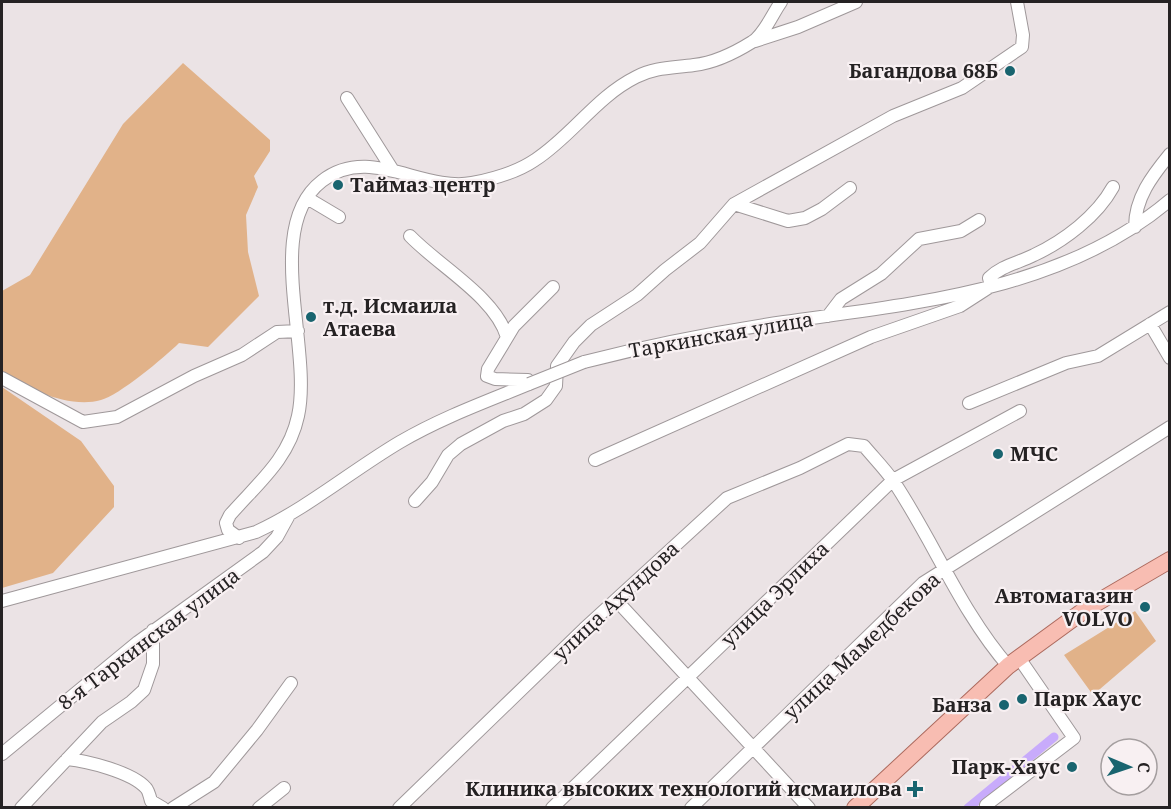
<svg xmlns="http://www.w3.org/2000/svg" width="1171" height="809" font-family="'Noto Serif',serif">
	<style>
		.green { fill: #e1b289 }
		.lines { fill: none; stroke-linecap: round; stroke-linejoin: round }
		.canal { stroke: #c8abfb; stroke-width: 9 }
		.minor-casing { stroke: #9f989a; stroke-width: 14 }
		.major-casing { stroke: #ac6a5e; stroke-width: 18 }
		.minor { stroke: #fff; stroke-width: 12 }
		.major { stroke: #f8bdb2; stroke-width: 16 }
		.minor-bridge-casing { stroke: #9f989a; stroke-width: 14; stroke-linecap: butt }
		.minor-bridge { stroke: #fff; stroke-width: 12 }
		.poi-dot { fill: #19646f; stroke: #f8f0f2; stroke-width: 2 }
		.labels { text-anchor: middle; stroke-width: 4.5; stroke-linejoin: round; paint-order: stroke }
		.poi-label { font-size: 20px; font-weight: bold; fill: #252223; stroke: #f8f0f2; text-anchor: end }
		.street-label { font-size: 20px; fill: #252223; stroke: #f8f0f2 }
	</style>
	<rect width="100%" height="100%" fill="#ebe3e5"/>
	<path class="green" d="M183 63 270 140V151L254 176 258 187 246 215 248 252 259 296 208 347 179 343C165 357 118 396 101 400 70 409 27 389 2 372V291L30 275 123 124Z
		M2 387 81 441 114 486V507L53 573 2 588Z
		M1135 611 1156 641 1093 695 1064 655Z"/>
	<g class="lines">
		<path class="canal" d="M968 808 1054 737"/>
		<g class="minor-casing">
			<path id="minor" d="M755 41 798 27 856 2
				M347 98 392 169
				M307 198 339 217
				M734 204 788 221 805 218 822 209 850 188
				M1135 227C1135 198 1152 176 1170 154
				M410 236C440 267 495 297 507 337
				M828 316 841 299 881 274 919 239 961 231 979 220
				M1150 324 1170 358
				M584 362C650 345 716 332 784 322 917 303 1064 290 1170 200
				M2 378 83 422 117 417 194 376 242 355 277 332 298 331
				M528 382V380L495 379 487 376 488 369 514 326 553 287
				M969 403 1066 363 1098 356 1170 312
				M595 460 871 337 960 306 991 286 989 278C1001 266 1018 263 1034 255 1064 241 1097 216 1113 187
				M415 501 432 482 448 455 461 444 503 421 524 414 546 400 556 386 557 366 574 342 591 325 637 295 665 270 700 243 734 204 893 116 962 88 1022 47 1023 35 1017 2
				M239 538 228 530 226 523 230 515C257 484 289 459 298 416 313 348 262 227 322 181 369 144 422 192 472 183 493 179 516 173 535 160 572 136 596 97 636 77 655 67 674 68 694 65 713 63 736 52 752 42 764 35 773 13 781 2
				M616 600 809 808
				M2 601 256 532C308 508 351 471 400 442 441 418 485 402 529 384
				M2 754 138 642 263 552 277 537 288 517
				M67 759C87 761 132 772 146 788 148 790 150 797 151 801L163 808
				M21 808 102 722 131 702 144 690 153 664V630
				M173 808 214 782 257 730 291 683
				M259 808 284 788
				M399 808 584 629 727 498 800 468 848 444 864 446C874 458 885 469 894 482 934 542 961 612 1009 667
				M552 808 893 480 1020 411
				M691 808 923 583 1170 427
				M988 808 986 805 1074 738 1019 658"/>
		</g>
		<g class="major-casing">
			<path id="major" d="M855 808 1008 666 1086 609 1170 560"/>
		</g>
		<use href="#minor" class="minor"/>
		<use href="#major" class="major"/>
		<g class="minor-bridge-casing">
			<path id="minor-bridge" d="M529 384 584 362"/>
		</g>
		<use href="#minor-bridge" class="minor-bridge"/>
	</g>
	<g class="poi-dot">
		<circle cx="1010" cy="71" r="6"/>
		<circle cx="338" cy="185" r="6"/>
		<circle cx="311" cy="317" r="6"/>
		<circle cx="998" cy="454" r="6"/>
		<circle cx="1145" cy="607" r="6"/>
		<circle cx="1022" cy="699" r="6"/>
		<circle cx="1004" cy="705" r="6"/>
		<circle cx="1072" cy="767" r="6"/>
		<path d="M912 780h6v6h6v6h-6v6h-6v-6h-6v-6h6z"/>
	</g>
	<g class="labels">
		<g class="poi-label">
			<text x="998" y="78">Багандова 68Б</text>
			<text x="350" y="192" text-anchor="start">Таймаз центр</text>
			<text x="323" y="313" text-anchor="start">т.д. Исмаила<tspan x="323" dy="23">Атаева</tspan></text>
			<text x="1010" y="461" text-anchor="start">МЧС</text>
			<text x="1133" y="603">Автомагазин<tspan x="1133" dy="23">VOLVO</tspan></text>
			<text x="1034" y="706" text-anchor="start">Парк Хаус</text>
			<text x="992" y="712">Банза</text>
			<text x="1060" y="774">Парк-Хаус</text>
			<text x="902" y="796">Клиника высоких технологий исмаилова</text>
		</g>
		<g class="street-label">
			<text transform="translate(721 335) rotate(-10)" y="7">Таркинская улица</text>
			<text transform="translate(775 594) rotate(-44)" y="7">улица Эрлиха</text>
			<text transform="translate(616 601) rotate(-43)" y="7">улица Ахундова</text>
			<text transform="translate(149 639) rotate(-37)" y="7">8-я Таркинская улица</text>
			<text transform="translate(862 646) rotate(-43)" y="7">улица Мамедбекова</text>
		</g>
	</g>
	<rect width="1171" height="809" fill="none" stroke="#252223" stroke-width="6"/>
	<g transform="translate(1129 767) rotate(92)"><circle r="28" fill="#f8f0f2" stroke="#a49e9f" stroke-width="1.5"/>
	<path d="M0-4.5L10 22L0 15L-10 22Z" fill="#19646f"/>
	<text y="-9" font-size="16" font-weight="bold" text-anchor="middle" fill="#252223">С</text>
	</g>
</svg>
